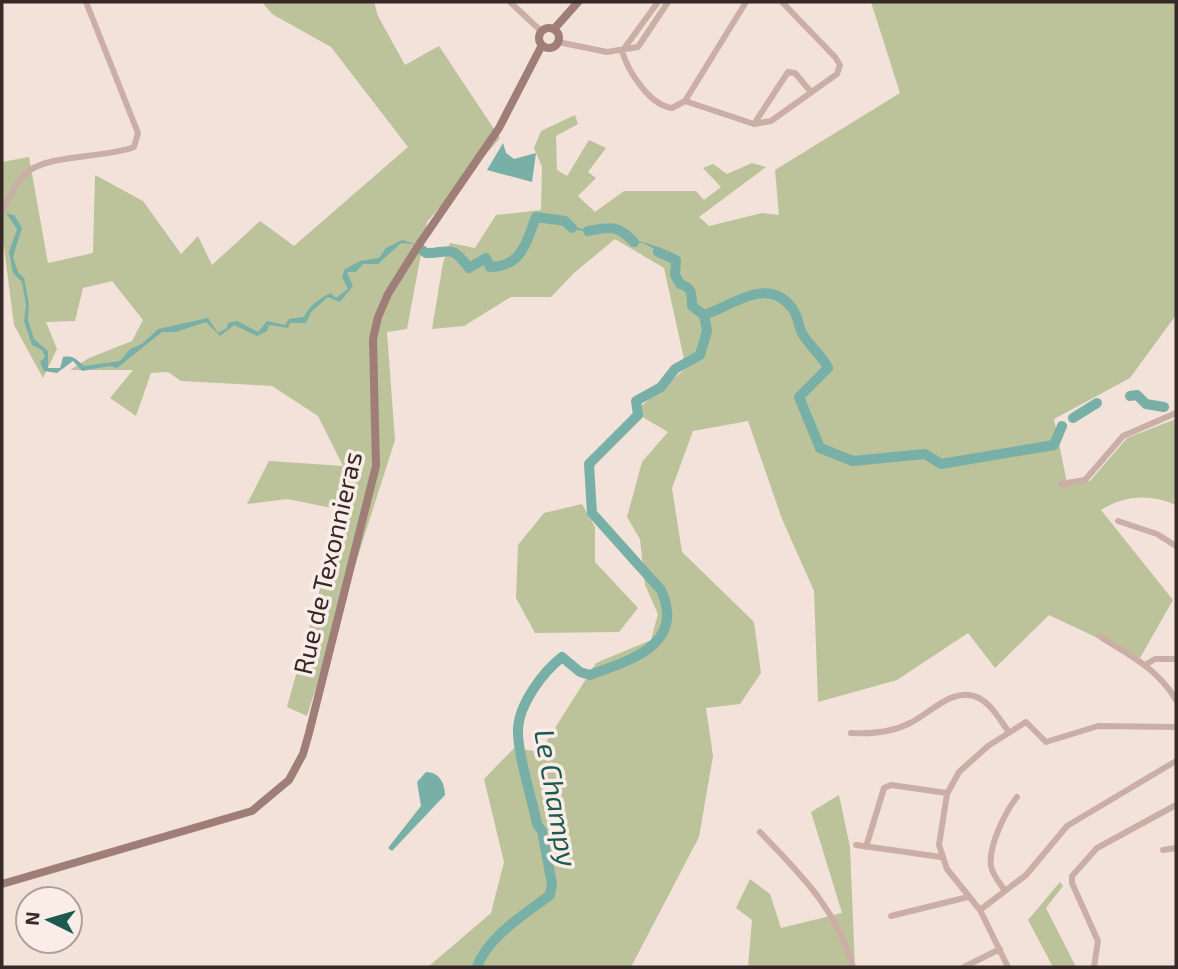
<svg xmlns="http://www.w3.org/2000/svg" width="1178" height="969" font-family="'Exo 2',sans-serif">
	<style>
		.green { fill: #bcc29a }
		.water { fill: #78b0a8 }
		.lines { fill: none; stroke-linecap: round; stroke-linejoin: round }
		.river { stroke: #78b0a8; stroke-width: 10 }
		.street { stroke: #cbafa6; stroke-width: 6 }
		.secondary { stroke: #9f7e77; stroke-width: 8 }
		.labels { text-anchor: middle; stroke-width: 7; stroke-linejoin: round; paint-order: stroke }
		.street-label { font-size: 26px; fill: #362927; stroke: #faede7 }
		.water-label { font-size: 28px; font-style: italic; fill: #1b5951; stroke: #faede7 }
	</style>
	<rect width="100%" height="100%" fill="#f2e2da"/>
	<path class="green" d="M262 2H374L378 16 405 65 439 46 500 138 427 222 407 329 387 332 395 440 307 716 287 707 342 510 287 499 247 504 269 461 343 466 318 416 272 386 181 381 168 372 151 373 136 416 110 398 133 370H70L89 358 132 341 143 320 112 281 83 288 75 321 46 322 57 349 43 378 14 325 2 232V162L29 157 48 263 93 253 95 175 143 201 181 254 198 236 212 265 260 221 294 246 408 147 331 47 272 14Z
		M871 2H1176V315L1130 378 1054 419 1067 483 1090 481 1127 438 1176 419V505C1150 494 1125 495 1101 510L1173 600 1140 658 1049 615 995 668 968 633 897 680 818 702 814 591 782 519 748 421 693 431 672 488 682 552 754 622 761 673 740 704 706 708 713 756 699 837 631 967H428L491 913 504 862 484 779 514 748 540 752 596 663 651 640 658 614 645 585 640 539 627 517 642 462 668 432 634 412 686 368 664 268 615 239 574 273 551 297H511L464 326 432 329 443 263 450 243 475 248 496 215 541 210 542 167 534 148 541 131 575 115 578 124 556 136 557 170 567 176 589 140 606 148 588 172 596 178 578 196 595 212 624 191H696L704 200 721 187 703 168 713 164 727 174 752 163 766 167 699 217 709 226 762 213 779 215 775 170 900 93Z
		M582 504 595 527V562L638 608 619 632 535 633 516 598 518 545 544 513Z
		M839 795 850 847 855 967H748L752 920 736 908 750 879 770 894 781 928 842 913 811 812Z
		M1060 882 1063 886 1046 908 1076 967H1053L1028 920Z"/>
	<path class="water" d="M503 143 506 153 514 159 536 153 532 182 487 170Z
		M6 213 14 215 22 228 13 257 18 272 24 278 29 304 28 320 34 339 48 351V368H60L63 357C75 355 77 361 84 366L120 361 130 349 142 344 158 329 208 318 218 333 227 328 228 323 237 321 258 332 267 321 285 325 289 319 304 317C309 306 320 298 331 293L336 298 348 289 342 277 345 269 360 261 379 258 386 248 402 240 416 244 401 243 378 264H363L356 272H347L353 286 340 302 328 297 311 312 306 323H290L288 328 269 325 267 331 257 336 234 325 220 336 206 322 176 332H162L117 368 110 366 82 371 73 361 57 373 44 371 40 362 45 357 42 350 32 345 24 321 26 305 22 282 13 273 9 252 17 229Z
		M537 214 542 219H564C573 226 581 231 594 229L597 224C614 225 624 229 634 241 646 241 670 251 678 260L677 275 682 284 689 285 695 294 693 305 705 312 756 290 777 293 792 305 809 341 828 361V373L820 377 828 368 827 362 803 336 791 307 778 295 754 292 727 308 704 315 692 306C690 294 694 288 680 284L675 275 676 260 643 243 633 242C603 209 588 247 564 221L536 217C525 242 523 266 490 267L486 258 473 268H469C459 256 448 242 432 253L423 251 438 247 458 250 472 266 479 257 486 255 494 265C500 263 509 261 515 258 531 248 524 224 537 214Z
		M426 772C439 772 445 783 445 795L392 851 388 848 421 806 417 782Z"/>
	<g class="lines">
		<path class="river" d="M588 231C610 227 617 224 634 242
			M419 248 426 253C451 254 449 242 469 268L486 258 490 267C523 266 526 242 536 217L565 221 572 228
			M658 252 676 260 675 275 680 284C692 287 692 294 692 306L704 315
			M1130 396 1137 395 1146 404 1164 407
			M1073 418 1097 403
			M477 967C488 936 525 914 550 895L552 884 542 831 537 824C532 798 517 753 518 729 519 704 543 672 562 657L580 672 590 675C630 660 686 645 661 590L592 513 589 464 638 415 636 401 661 387 675 369 700 355 707 331 704 315C732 306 768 275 792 308 798 315 798 325 802 333 809 346 821 354 828 368L799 397 820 448 853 461 925 454 941 464 1054 445 1062 426"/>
		<path class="street" d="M510 2 541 31
			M558 42 607 52 638 47 668 2
			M623 50 658 2
			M622 51C628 71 649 105 672 108L685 101 746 2
			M685 101 754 124 771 121 837 74 840 65 835 57 782 2
			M754 124 788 72 795 73 811 92
			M2 212C9 200 14 185 24 175 45 153 104 159 134 147L138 133 86 2
			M1061 484 1085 480 1123 436 1176 413
			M1118 521 1157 534 1176 546
			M1099 636C1128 654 1158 669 1176 700
			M1145 665 1155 659H1176
			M851 733C870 734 893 732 910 723 931 713 954 685 979 698 992 705 1000 720 1008 731
			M760 832C802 876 836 908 853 967
			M856 845 941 857
			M866 847 884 788 891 785 947 793
			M1163 850 1176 848
			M1005 891C1000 883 993 876 991 866 988 847 1005 812 1017 797
			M980 910 1026 875 1067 826 1176 761
			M891 916 968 897
			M964 967 1000 949
			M1008 967 980 910 947 869 939 845 947 794 959 772 988 746 1026 722 1046 742 1098 726 1176 727
			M1094 967 1098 941 1072 883V876L1097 848 1176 805"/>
		<path class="secondary" d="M539 38a10 10 0 1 1 20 0a10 10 0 1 1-20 0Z
			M554 29 578 2
			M2 884 252 811 289 780 303 754 309 733 376 466 373 339 378 317 388 294 418 246 499 128 542 45"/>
	</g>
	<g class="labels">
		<g class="street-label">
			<text transform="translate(328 563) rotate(-77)" y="9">Rue de Texonnieras</text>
		</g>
		<g class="water-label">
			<text transform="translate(556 798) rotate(80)" y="10">Le Champy</text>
		</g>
	</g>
	<rect width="1178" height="969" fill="none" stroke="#362927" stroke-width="7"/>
	<g transform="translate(49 920) rotate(275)"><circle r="33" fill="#faede7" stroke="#ac9f9a" stroke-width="2"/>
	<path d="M0-5L12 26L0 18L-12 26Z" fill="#1b5951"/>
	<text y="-10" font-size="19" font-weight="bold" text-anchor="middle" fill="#362927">N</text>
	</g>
</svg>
